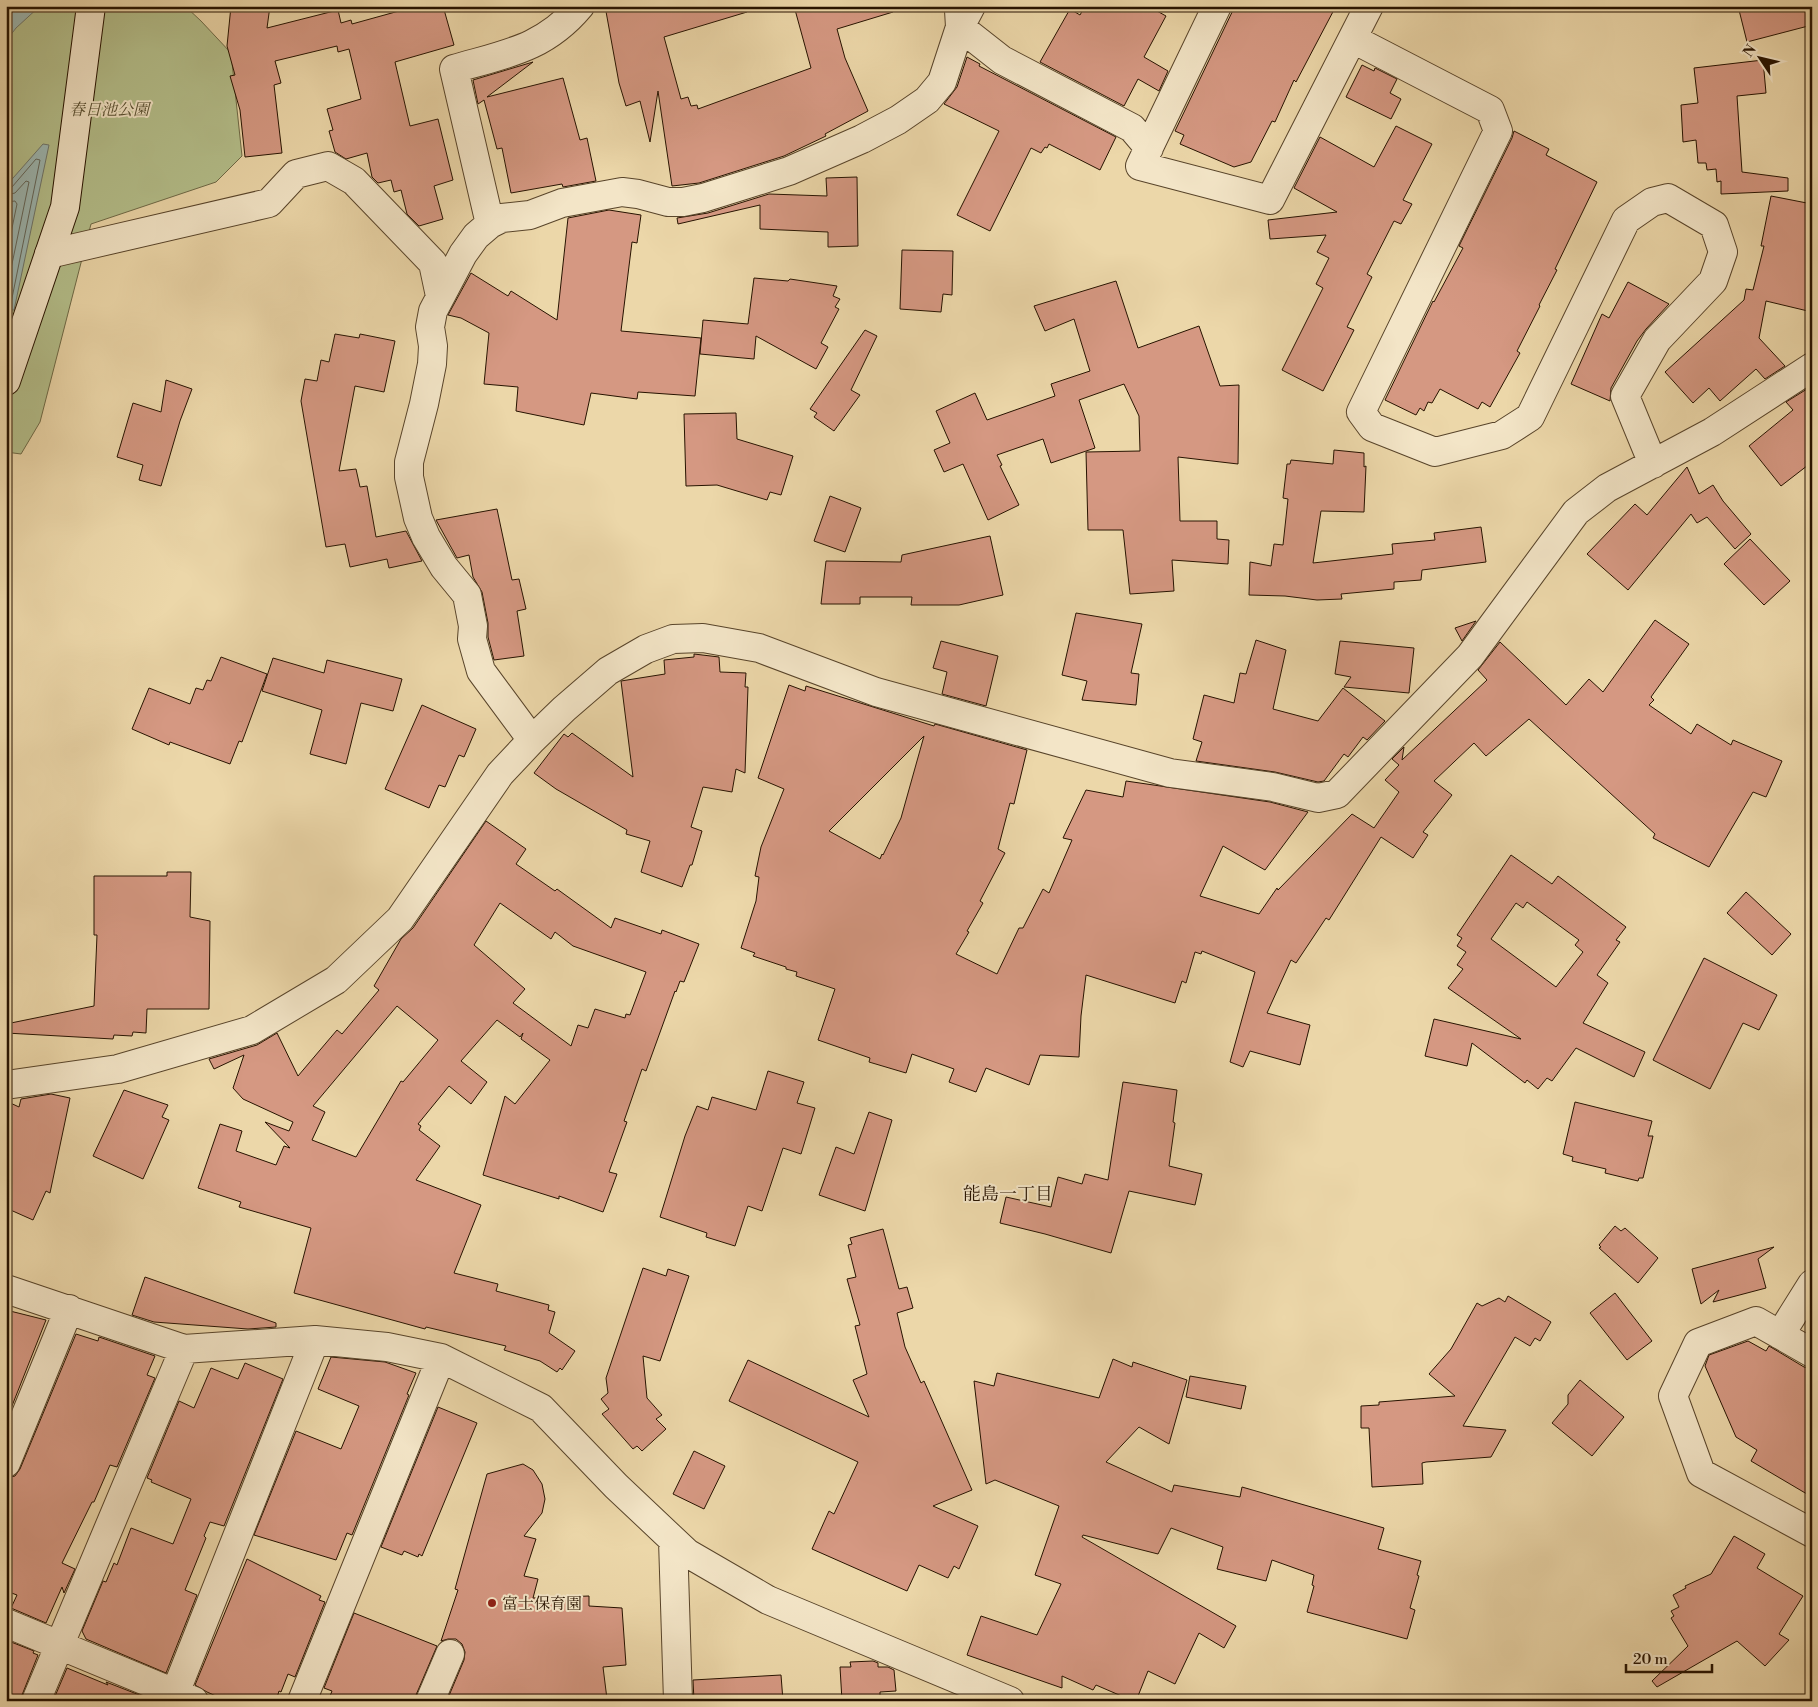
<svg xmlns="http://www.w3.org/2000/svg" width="1818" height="1707" font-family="'Libre Bodoni','Noto Serif JP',serif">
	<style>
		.green { fill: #b4bf8b; stroke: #6e6946 }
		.water { fill: #9cb7b2; stroke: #6d756b }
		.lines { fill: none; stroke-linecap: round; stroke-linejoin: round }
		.shore { stroke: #626559; stroke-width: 1 }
		.building { fill: #d59882; stroke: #271300; fill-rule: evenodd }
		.street-casing { stroke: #58442a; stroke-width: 30 }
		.secondary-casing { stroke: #271300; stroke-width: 30 }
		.street { stroke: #f3e5c7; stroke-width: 28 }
		.secondary { stroke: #f3e5c7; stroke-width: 28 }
		.poi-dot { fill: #8f2418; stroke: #f3e5c7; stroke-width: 2 }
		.labels { text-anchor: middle; stroke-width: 4; stroke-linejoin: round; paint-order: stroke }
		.park-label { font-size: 16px; font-style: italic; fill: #584f31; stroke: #f3e5c7 }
		.poi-label { font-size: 16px; fill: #271300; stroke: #f3e5c7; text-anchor: start }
		.neighbourhood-label { font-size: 18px; fill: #271300; stroke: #f3e5c7 }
	</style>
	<rect width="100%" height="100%" fill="#ecd7a9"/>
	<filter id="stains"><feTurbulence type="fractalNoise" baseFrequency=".004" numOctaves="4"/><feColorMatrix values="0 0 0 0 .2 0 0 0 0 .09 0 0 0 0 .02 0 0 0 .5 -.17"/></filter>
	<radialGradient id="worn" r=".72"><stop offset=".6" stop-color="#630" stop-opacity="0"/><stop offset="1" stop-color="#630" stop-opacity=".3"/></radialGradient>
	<path class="green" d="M6 6H185L201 21 231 53 242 156 216 182 91 224 40 422 21 454 6 452Z"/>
	<path class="water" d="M6 6H40L16 28 6 41Z
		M43 144 49 145 14 310H6V186Z"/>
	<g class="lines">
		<path class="shore" d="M6 189 12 187 36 159 40 160 11 303 6 305
			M6 195 15 193 26 181 29 182 6 293
			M6 202 15 201 17 204 6 257"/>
	</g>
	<path class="building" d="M231 6H270L267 28 338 10 341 23 351 20 352 24 417 6H443L454 45 395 62 410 126 438 119 453 180 434 186 443 219 419 226 407 214 401 190 394 192 391 180 378 183 372 177 367 153 346 159 335 152 329 131 333 130 327 109 361 99 349 49 338 52 337 46 275 61 281 83 274 85 282 153 245 157 240 110 230 76 235 75 227 46Z
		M605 6H746L747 12 664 37 681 99 688 97 691 106 697 105 698 109 811 68 794 6H892L893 12 837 29 845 58 868 111 825 134 826 136 784 156 699 183 672 186 658 91 650 142 640 101 626 106 619 83Z
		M1085 6H1148L1166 16 1144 57 1168 71 1159 91 1138 79 1124 106 1040 62 1070 9 1080 15Z
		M1235 6H1336L1296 82 1294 80 1275 122 1272 121 1251 162 1234 167 1180 144 1184 135 1175 131Z
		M1738 6H1812V25L1747 42Z
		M967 57 980 64 979 66 1116 137 1100 170 1049 144 1047 148 1045 147 1041 153 1031 148 990 231 957 215 999 131 944 104 957 87Z
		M1763 60 1766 93 1737 96 1742 172 1788 178V191L1721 194V181L1717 182 1716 169 1707 170 1706 163H1698L1696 140 1683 142 1681 105 1698 103 1694 68Z
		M533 62 487 97 563 78 580 140 587 138 596 181 563 187 562 184 511 193 502 148 497 149 484 100 478 104 473 80Z
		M1362 65 1374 71 1375 68 1397 79 1390 93 1401 99 1391 119 1346 97Z
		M1396 126 1432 144 1403 200 1412 204 1401 224 1394 221 1367 274 1372 277 1347 327 1354 330 1323 391 1282 370 1323 288 1316 284 1329 258 1317 252 1326 235 1270 239 1268 220 1337 212 1294 188 1320 137 1374 167Z
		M1514 131 1549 149 1546 155 1597 182 1555 269 1557 270 1539 305 1540 306 1517 351 1520 353 1490 407 1482 402 1478 409 1440 389 1432 403 1428 402 1424 411 1420 408 1416 415 1385 400 1433 301 1434 302 1463 248 1459 246 1512 138Z
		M857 177 858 246 828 247V232L760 229V205L678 224 677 218 708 213 769 194 827 196 826 178Z
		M1771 196 1812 204V312L1766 301 1759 338 1785 366 1765 379 1756 369 1720 401 1709 388 1693 403 1665 372 1744 300 1746 289 1753 290 1764 246H1761Z
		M609 210 641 215 637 243 632 242 621 331 701 338 695 396 638 392 637 399 591 393 584 425 516 411 518 387 484 384 489 333 461 318 448 315 471 273 508 296 511 291 557 320 568 218Z
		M902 250 953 251 952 295 943 294 941 312 900 309Z
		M754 278 788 281 790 279 837 286 833 296 840 299 835 307 839 309 821 343 828 347 816 369 756 336 754 359 700 354 703 320 748 324Z
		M1116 281 1138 348 1199 326 1220 386 1239 385 1238 464 1178 457 1180 521H1217V539L1229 540 1228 564 1172 560 1174 591 1130 594 1123 530H1088L1086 452 1140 451 1139 416 1124 384 1079 400 1095 448 1051 463 1043 439 997 455 1002 465 1000 466 1019 505 988 520 963 464 944 472 934 450 950 443 936 411 975 393 987 420 1055 396 1051 384 1090 371 1074 319 1045 331 1034 306Z
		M1628 282 1669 304 1646 329 1637 341 1611 388 1610 401 1571 384 1602 314 1609 318Z
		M865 330 877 336 851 390 860 395 834 431 814 417 817 413 810 409Z
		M335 334 359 338 360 334 395 341 384 392 355 386 339 471 356 469 360 487 367 486 376 537 406 531 422 561 389 568 387 559 350 567 345 544 326 547 301 401 305 379 317 381 321 360 329 362Z
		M166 380 192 389 180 421 161 486 139 480 143 465 117 457 133 403 161 412Z
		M1807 389 1812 395V462L1781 486 1749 446 1793 410 1786 402Z
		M736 413 737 439 793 456 781 495 770 492 767 500 717 485 686 486 684 414Z
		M1334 450 1364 453V467L1366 466 1364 512 1321 511 1313 563 1393 554 1392 544 1435 540 1434 533 1481 527 1486 562 1422 570 1421 580 1394 582V589L1341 594 1342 599 1317 600 1285 596 1249 595 1250 562 1271 566 1274 544 1283 545 1288 499 1283 498 1287 464H1290L1291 460 1333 464Z
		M1687 467 1699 494 1713 485 1723 501 1751 534 1735 549 1707 517 1697 523 1691 514 1628 590 1587 554 1635 504 1647 515Z
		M830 496 861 508 845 552 814 541Z
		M497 509 512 580 519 579 526 609 517 611 524 656 494 660 488 637V623L482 592 473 577 469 555 457 558 436 520Z
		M990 536 1003 595 959 605H911L912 597H860V604H821L826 561 901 562 902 555Z
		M1750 539 1790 581 1764 605 1724 564Z
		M1076 613 1142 624 1131 673 1139 674 1136 705 1082 700 1087 681 1062 675Z
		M1655 620 1689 644 1651 697 1654 700 1649 705 1691 734 1697 724 1731 745 1733 740 1782 761 1766 797 1753 792 1709 867 1653 838 1655 834 1529 719 1486 756 1474 743 1434 781 1452 795 1423 832 1428 835 1413 858 1381 837 1329 920 1326 918 1296 963 1291 960 1267 1013 1310 1025 1300 1065 1250 1051 1243 1067 1230 1062 1255 972 1202 951 1201 954 1195 952 1186 983 1182 981 1175 1003 1086 975 1081 1016 1079 1057 1040 1055 1029 1085 986 1068 976 1092 949 1082 954 1069 912 1054 906 1073 869 1062 870 1058 818 1040 835 989 796 976 797 972 786 969V967L753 956 755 953 741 948 756 901 759 877 755 876 761 847 784 789 758 778 789 685 805 691 806 686 934 726 935 724 1027 750 1014 804 1010 803 998 849 1005 853 980 901 983 903 967 931 969 932 956 954 997 974 1019 928H1023L1043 889 1049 893 1072 840 1063 838 1086 790 1123 797 1126 781 1270 802 1308 812 1265 870 1223 846 1200 896 1259 914 1277 888 1278 890 1352 814 1374 828 1399 792 1385 780 1399 765 1392 759 1404 747 1402 760 1487 680 1478 670 1500 642 1566 705 1589 679 1603 692ZM924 736 901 818 883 855 882 854 880 859 829 831Z
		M1476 621 1462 641 1455 628Z
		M1256 640 1286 650 1273 709 1318 721 1343 688 1385 721 1367 740 1363 737 1348 757 1344 754 1324 781 1318 782 1275 772 1196 761 1202 742 1193 739 1204 695 1234 703 1240 673 1246 674Z
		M941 641 998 656 986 706 942 694 947 672 933 668Z
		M1340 641 1414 648 1409 693 1344 687 1351 677 1335 674Z
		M694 654 719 657 720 672 746 673 745 687H748L745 773 736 769 732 792 703 787 691 827 702 831 692 865H690L682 887 641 872 650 841 626 834 627 830 556 789 534 773 564 734 568 737 572 733 633 777 621 681 665 674 664 660 694 657Z
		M221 657 267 674 242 742 239 741 230 764 170 742 169 745 132 729 149 688 190 704 196 688 203 690 207 680 211 681Z
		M273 658 324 673 327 660 402 679 393 711 361 703 346 764 310 754 322 710 262 691Z
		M422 705 476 729 464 757 459 755 445 787 439 785 429 808 385 789Z
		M486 821 526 849 516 864 555 891 557 889 611 928 615 918 661 934 662 930 699 944 684 982 680 981 676 992 675 991 646 1071 642 1069 624 1121 627 1122 609 1172 617 1174 603 1212 559 1196V1199L483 1175 505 1096 515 1104 550 1060 521 1039 523 1033 520 1037 497 1020 461 1061 487 1082 471 1104 449 1086 418 1124 421 1126 419 1130 440 1146 416 1180 481 1205 454 1273 498 1284 496 1291 549 1305 548 1310 555 1312 549 1333 575 1351 562 1370 560 1368 557 1372 540 1361 504 1350 506 1346 426 1327 425 1329 294 1293 311 1228 239 1207 241 1202 198 1188 220 1124 242 1131 236 1151 276 1165 284 1146 290 1148 265 1122 289 1131 293 1122 243 1099 233 1088 244 1055 214 1069 209 1059 257 1045 277 1033 298 1076 337 1030 342 1034 379 990 374 986 401 939 413 928ZM500 903 551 939 555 932 573 946 646 972 630 1015 626 1014 625 1018 595 1009 588 1028 578 1025 571 1046 513 1003 525 989 474 945ZM397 1006 438 1040 403 1082 401 1081 356 1157 312 1140 325 1112 313 1106Z
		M1511 855 1552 884 1558 876 1626 927 1616 940 1620 942 1597 975 1608 983 1583 1023 1645 1052 1634 1077 1576 1048 1552 1081 1547 1078 1538 1089 1527 1080 1525 1083 1472 1043 1467 1066 1425 1056 1434 1019 1521 1039 1448 988 1463 969 1457 965 1466 952 1457 946 1462 938 1457 935ZM1527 902 1579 940 1575 945 1583 952 1556 987 1491 939 1516 903 1523 908Z
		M167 872H191L190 917 210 921 209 1009H147L146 1033 133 1032 132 1036 114 1035 113 1039 6 1033V1024L94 1006 97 935H94V876H167Z
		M1746 892 1791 934 1772 955 1727 913Z
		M1704 958 1777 995 1759 1030 1743 1023 1710 1089 1653 1060Z
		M768 1071 804 1082 797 1103 815 1108 801 1154 783 1148 762 1211 748 1206 735 1246 706 1237 707 1233 660 1217 685 1136 697 1106 708 1110 712 1097 756 1110Z
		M1123 1082 1177 1090 1173 1122 1175 1123 1169 1166 1202 1174 1195 1205 1129 1191 1111 1253 1045 1234 1000 1223 1006 1197 1051 1207 1058 1177 1082 1184 1085 1174 1108 1180Z
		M124 1090 168 1105 162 1117 169 1120 143 1179 93 1156Z
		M51 1094 70 1098 50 1193 46 1191 33 1220 6 1208V1101L19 1107 21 1099Z
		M1575 1102 1652 1121 1648 1136H1653L1643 1178H1639L1638 1181 1605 1173 1606 1169 1572 1161 1573 1157 1563 1154Z
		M869 1112 892 1120 865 1211 819 1195 836 1147 854 1154Z
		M1615 1226 1621 1231 1625 1228 1658 1258 1638 1283 1599 1248 1601 1247 1599 1245Z
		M883 1229 899 1289 907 1287 913 1308 897 1313 905 1347 921 1383 924 1381 972 1490 933 1506 978 1526 959 1569 954 1566 948 1578 919 1565 907 1591 812 1549 829 1511 834 1514 858 1462 729 1401 748 1360 869 1417 853 1380 867 1374 855 1326 860 1325 847 1279 856 1277 848 1245 852 1244 850 1238Z
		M1774 1247 1758 1259 1766 1288 1713 1302 1719 1290 1701 1304 1692 1269Z
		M643 1268 666 1276 668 1269 689 1276 660 1361 643 1356 647 1398 662 1415 656 1419 666 1429 642 1451 637 1446 633 1449 602 1414 609 1409 601 1399 608 1393 606 1378Z
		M145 1277 276 1323V1327L248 1329 154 1322 132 1315Z
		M1615 1293 1652 1341 1627 1360 1590 1313Z
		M1508 1296 1551 1322 1540 1341 1535 1338 1530 1346 1515 1337 1463 1426 1506 1430 1491 1457 1426 1462 1422 1463 1423 1484 1372 1487 1369 1428H1361V1406L1379 1405V1402L1455 1396 1429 1374 1451 1349 1477 1303 1482 1306 1499 1298 1505 1302Z
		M6 1310 46 1320 6 1421Z
		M76 1334 98 1341 99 1337 155 1356 147 1375 155 1378 117 1467 110 1465 94 1502H92L62 1563 75 1569 64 1593 62 1587 46 1623 11 1608 17 1595 6 1591V1478L15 1476 20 1469Z
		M1748 1341 1766 1351 1769 1346 1804 1367 1812 1369V1497L1751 1461 1757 1450 1736 1437 1705 1366 1709 1355Z
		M331 1357 385 1362 416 1373 407 1394 409 1395 352 1535 347 1533 336 1560 254 1535 296 1431 341 1449 359 1406 318 1389Z
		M1113 1359 1132 1367 1133 1362 1187 1380 1169 1444 1139 1427 1106 1462 1172 1492 1174 1485 1240 1497 1242 1487 1384 1528 1378 1549 1421 1561 1417 1575 1419 1576 1410 1608 1415 1610 1407 1639 1307 1612 1314 1586 1312 1585 1314 1575 1272 1560 1266 1581 1217 1569 1223 1547 1171 1528 1158 1554 1083 1535 1082 1537 1236 1626 1224 1648 1199 1633 1175 1684 1148 1671 1136 1701H1133L1096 1685 1093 1690 1062 1676V1688L967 1655 981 1616 1037 1635 1061 1584 1035 1575 1059 1506 995 1480 986 1484 974 1381 994 1386 997 1373 1099 1398Z
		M245 1363 283 1379 224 1526 210 1522 204 1536 206 1538 185 1590 197 1595 166 1673 86 1639 82 1631 103 1581 106 1582 114 1563 117 1565 131 1528 173 1544 191 1499 151 1482 152 1480 147 1478 179 1401 194 1408 211 1368 238 1379Z
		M1190 1376 1246 1386 1241 1409 1186 1397Z
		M1580 1380 1624 1417 1592 1456 1552 1423 1568 1404V1395Z
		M438 1407 477 1423 422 1556 419 1554 418 1557 404 1551 402 1555 381 1547Z
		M694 1451 725 1466 704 1509 673 1494Z
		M523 1464 533 1470 542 1484 545 1499 542 1513 524 1536 536 1539 524 1576 538 1579 533 1598 589 1596V1606L622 1608 626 1665 603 1667 607 1699H603L604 1701H456L448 1698 464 1660 465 1652 462 1644 456 1639H448L441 1641 458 1590 455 1589 487 1474Z
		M1734 1536 1765 1554 1757 1568 1803 1596 1779 1634 1789 1640 1765 1666 1737 1641 1657 1687 1652 1681 1688 1646 1671 1618 1674 1616 1671 1611 1679 1607 1673 1595 1686 1588 1685 1586 1711 1574Z
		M247 1559 321 1596 319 1600 325 1602 295 1677 288 1674 281 1692 279 1691 276 1701H227L207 1692 195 1685Z
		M354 1613 437 1646 416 1695 415 1701H328L332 1691 324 1688Z
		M6 1640 34 1651 33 1653 38 1655 22 1695 21 1701H6Z
		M873 1661 878 1663V1667H888L894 1670 896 1691 880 1692V1701H842L840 1667H851L850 1662Z
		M67 1668 108 1685 106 1682 142 1696 140 1699 144 1701H53Z
		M781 1675 783 1701H694L693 1680Z"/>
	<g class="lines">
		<g class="street-casing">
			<path id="street" d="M1217 6 1140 166 1270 200 1369 6
				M959 10 960 27 1002 60 1132 128 1149 148
				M1353 39 1490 110 1498 131 1361 412 1372 427 1435 452 1502 435 1530 417 1626 220 1652 202 1668 198 1714 225 1723 252 1713 281 1657 340 1625 396 1653 464
				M490 224 454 69C505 54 544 49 580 6
				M49 254 269 203 296 174 328 166 354 181 433 263 440 296
				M532 740 481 671 472 639 473 626 467 595 444 567 426 537 418 518 409 477V462L424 404 432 364 433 346 430 327 433 311 463 254 476 236 490 224 502 218 530 215 562 203 622 192 638 194 668 202H683L703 198 789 171 862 139 898 120 927 100 942 82 960 27 971 6
				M6 1085 118 1069 252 1030 336 980 400 919 500 774 532 740 564 709 608 671 646 649 673 639 703 638 759 648 876 692 1170 773 1273 787 1318 798 1337 794 1470 656 1576 512 1607 488 1712 432 1812 367
				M6 1289 184 1349 315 1340 387 1347 441 1358 541 1408 616 1486 687 1553 768 1600 1010 1701
				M1780 1335 1812 1284
				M1812 1353 1756 1321 1698 1343 1673 1396 1701 1473 1812 1533
				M6 1463 69 1309
				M673 1540 678 1701
				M6 1623 194 1701
				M36 1701 184 1349
				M172 1701 315 1340
				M302 1701 441 1358
				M430 1701 450 1654"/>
		</g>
		<g class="secondary-casing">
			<path id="secondary" d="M6 381 65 207 91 6"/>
		</g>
		<use href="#street" class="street"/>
		<use href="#secondary" class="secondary"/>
	</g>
	<circle class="poi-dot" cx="492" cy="1603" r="5"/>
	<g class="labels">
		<g class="park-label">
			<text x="109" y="115">春日池公園</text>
		</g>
		<g class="poi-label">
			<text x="502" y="1609">富士保育園</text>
		</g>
		<g class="neighbourhood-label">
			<text x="1008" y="1200">能島一丁目</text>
		</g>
	</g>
	<rect width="1818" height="1707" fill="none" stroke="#ecd7a9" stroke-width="25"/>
	<rect x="8" y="8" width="1803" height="1692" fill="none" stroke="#271300" stroke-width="2.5"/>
	<rect x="12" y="12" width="1793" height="1682" fill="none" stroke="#271300"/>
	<g transform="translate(1760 58) rotate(305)" stroke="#f3e5c7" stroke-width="4" paint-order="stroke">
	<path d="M0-4L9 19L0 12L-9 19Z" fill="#271300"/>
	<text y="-8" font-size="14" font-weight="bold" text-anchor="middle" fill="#271300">N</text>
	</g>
	<path d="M1626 1664v8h86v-8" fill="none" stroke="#271300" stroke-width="2.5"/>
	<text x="1633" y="1664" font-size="15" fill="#271300" stroke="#f3e5c7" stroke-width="4" paint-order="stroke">20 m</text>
	<rect width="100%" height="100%" filter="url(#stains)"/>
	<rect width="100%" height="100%" fill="url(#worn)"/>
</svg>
